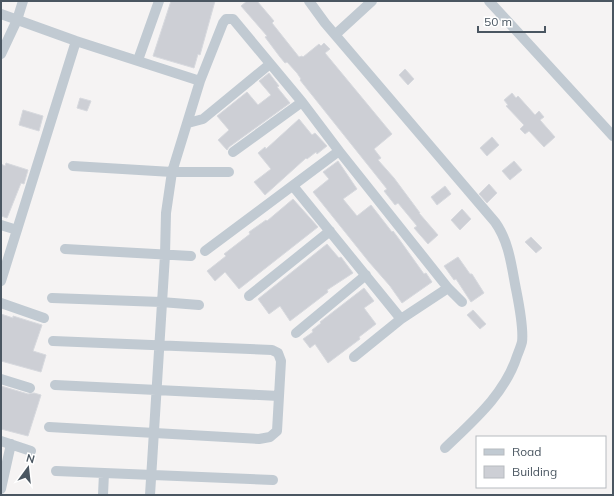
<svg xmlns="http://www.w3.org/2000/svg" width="614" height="496" font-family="Mulish,sans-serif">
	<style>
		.building { fill: #cdcfd5; stroke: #d7d9de }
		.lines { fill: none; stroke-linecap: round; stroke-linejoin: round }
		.minor { stroke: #c1cad2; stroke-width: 10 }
	</style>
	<rect width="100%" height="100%" fill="#f5f3f3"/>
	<path class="building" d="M171 1H215L200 55 198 54 194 68 153 56Z
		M247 1H257L274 21 272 23 299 57 302 56 303 57 319 44 321 46 324 43 330 49 325 53 392 134 374 149 381 158 378 160 394 178 420 213H419L438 235 428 244 414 228 417 226 398 203 395 205 384 191 387 189 300 80 301 79 297 73 287 62 285 63 280 57 265 37 267 36 241 6Z
		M405 69 414 79 408 85 399 75Z
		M269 73 279 86 277 87 290 103 229 147 227 150 218 140 229 130 217 116 247 92 258 105 271 95 259 81Z
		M512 93 516 98 518 96 535 115 539 111 544 117 540 120 555 137 544 147 529 131 525 134 520 129 524 125 506 106 508 105 504 100Z
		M80 98 91 101 87 111 77 108Z
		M23 110 43 116 39 131 19 125Z
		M299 119 312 135 315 133 327 146 317 154 316 152 307 159 306 158 265 195 254 182 271 169 258 153 265 147 266 149Z
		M492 137 499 145 487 156 480 148Z
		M338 161 357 189 343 199 357 216 371 205 392 232 393 231 399 239 424 274 426 273 432 282 402 303 390 286 369 262 313 192 329 179 323 172Z
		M514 161 522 170 510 180 502 171Z
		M6 163 28 170 24 184 21 183 7 218 1 216V164L5 166Z
		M489 184 497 193 487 203 479 194Z
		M445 186 451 194 437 205 431 197Z
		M293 199 318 227 239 289 225 272 215 281 207 271 226 256 224 254 250 234 249 232 266 220 267 221Z
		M462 209 471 219 460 230 451 220Z
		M531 237 542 248 536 253 525 242Z
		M327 244 339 258 341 257 353 273 327 290 328 292 290 321 280 306 269 314 258 299Z
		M458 257 470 274H472L484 293 471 302 456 279 454 280 444 266Z
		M364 288 374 301 364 308 376 324 359 337 360 339 328 363 315 344 310 348 303 339 313 332 312 330 321 323 320 322Z
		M473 310 486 324 480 329 467 315Z
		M1 314 13 318V316L42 325 33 351 46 355 41 372 1 361Z
		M1 386 28 394 34 393 41 395 28 436 1 429Z"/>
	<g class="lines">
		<path class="minor" d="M309 1 325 23 495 222C508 240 511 262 515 284 518 300 524 326 522 342 521 346 519 351 517 356 505 394 473 421 445 448
			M489 1 613 136
			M1 14 76 41 200 81 223 23 226 19H233L302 102 339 151 448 288 462 302
			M336 34 372 1
			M1 54 17 20 23 1
			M138 60 159 1
			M188 123 203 119 270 64
			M233 152 302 102
			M73 166 172 172H229
			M293 186 401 319
			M1 225 17 230
			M65 249 191 256
			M205 251 339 151
			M1 281 76 41
			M249 296 330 231
			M52 298 161 302 199 305
			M1 303 44 318
			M296 333 366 275
			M354 357 401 319 448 288
			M1 379 30 388
			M55 385 279 396
			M49 427 259 439 270 437 277 431 281 361 278 353 272 350 53 341
			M1 441 31 451
			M56 471 273 480
			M1 489 11 444
			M103 495 104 473
			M150 495 165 255 166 213 172 172 200 81"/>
	</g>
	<rect width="614" height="496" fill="none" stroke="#4a5661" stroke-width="4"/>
	<rect x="476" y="436" width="130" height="52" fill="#ffffff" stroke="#b7bbc0"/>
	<rect x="484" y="449" width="20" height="6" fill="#c1cad2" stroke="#b7bbc0"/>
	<text x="512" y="456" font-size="12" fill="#4a5661">Road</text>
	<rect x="484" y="466" width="20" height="12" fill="#cdcfd5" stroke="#b7bbc0"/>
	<text x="512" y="476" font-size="12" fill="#4a5661">Building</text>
	<g transform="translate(28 468) rotate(15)" stroke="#ffffff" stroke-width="3" paint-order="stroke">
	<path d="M0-3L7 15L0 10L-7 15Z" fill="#4a5661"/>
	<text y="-6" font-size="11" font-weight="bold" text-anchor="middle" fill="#4a5661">N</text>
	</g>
	<path d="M478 26v6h67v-6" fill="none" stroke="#4a5661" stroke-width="2"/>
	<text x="484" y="26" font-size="12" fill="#4a5661" stroke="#ffffff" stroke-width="3" paint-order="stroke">50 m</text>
</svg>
